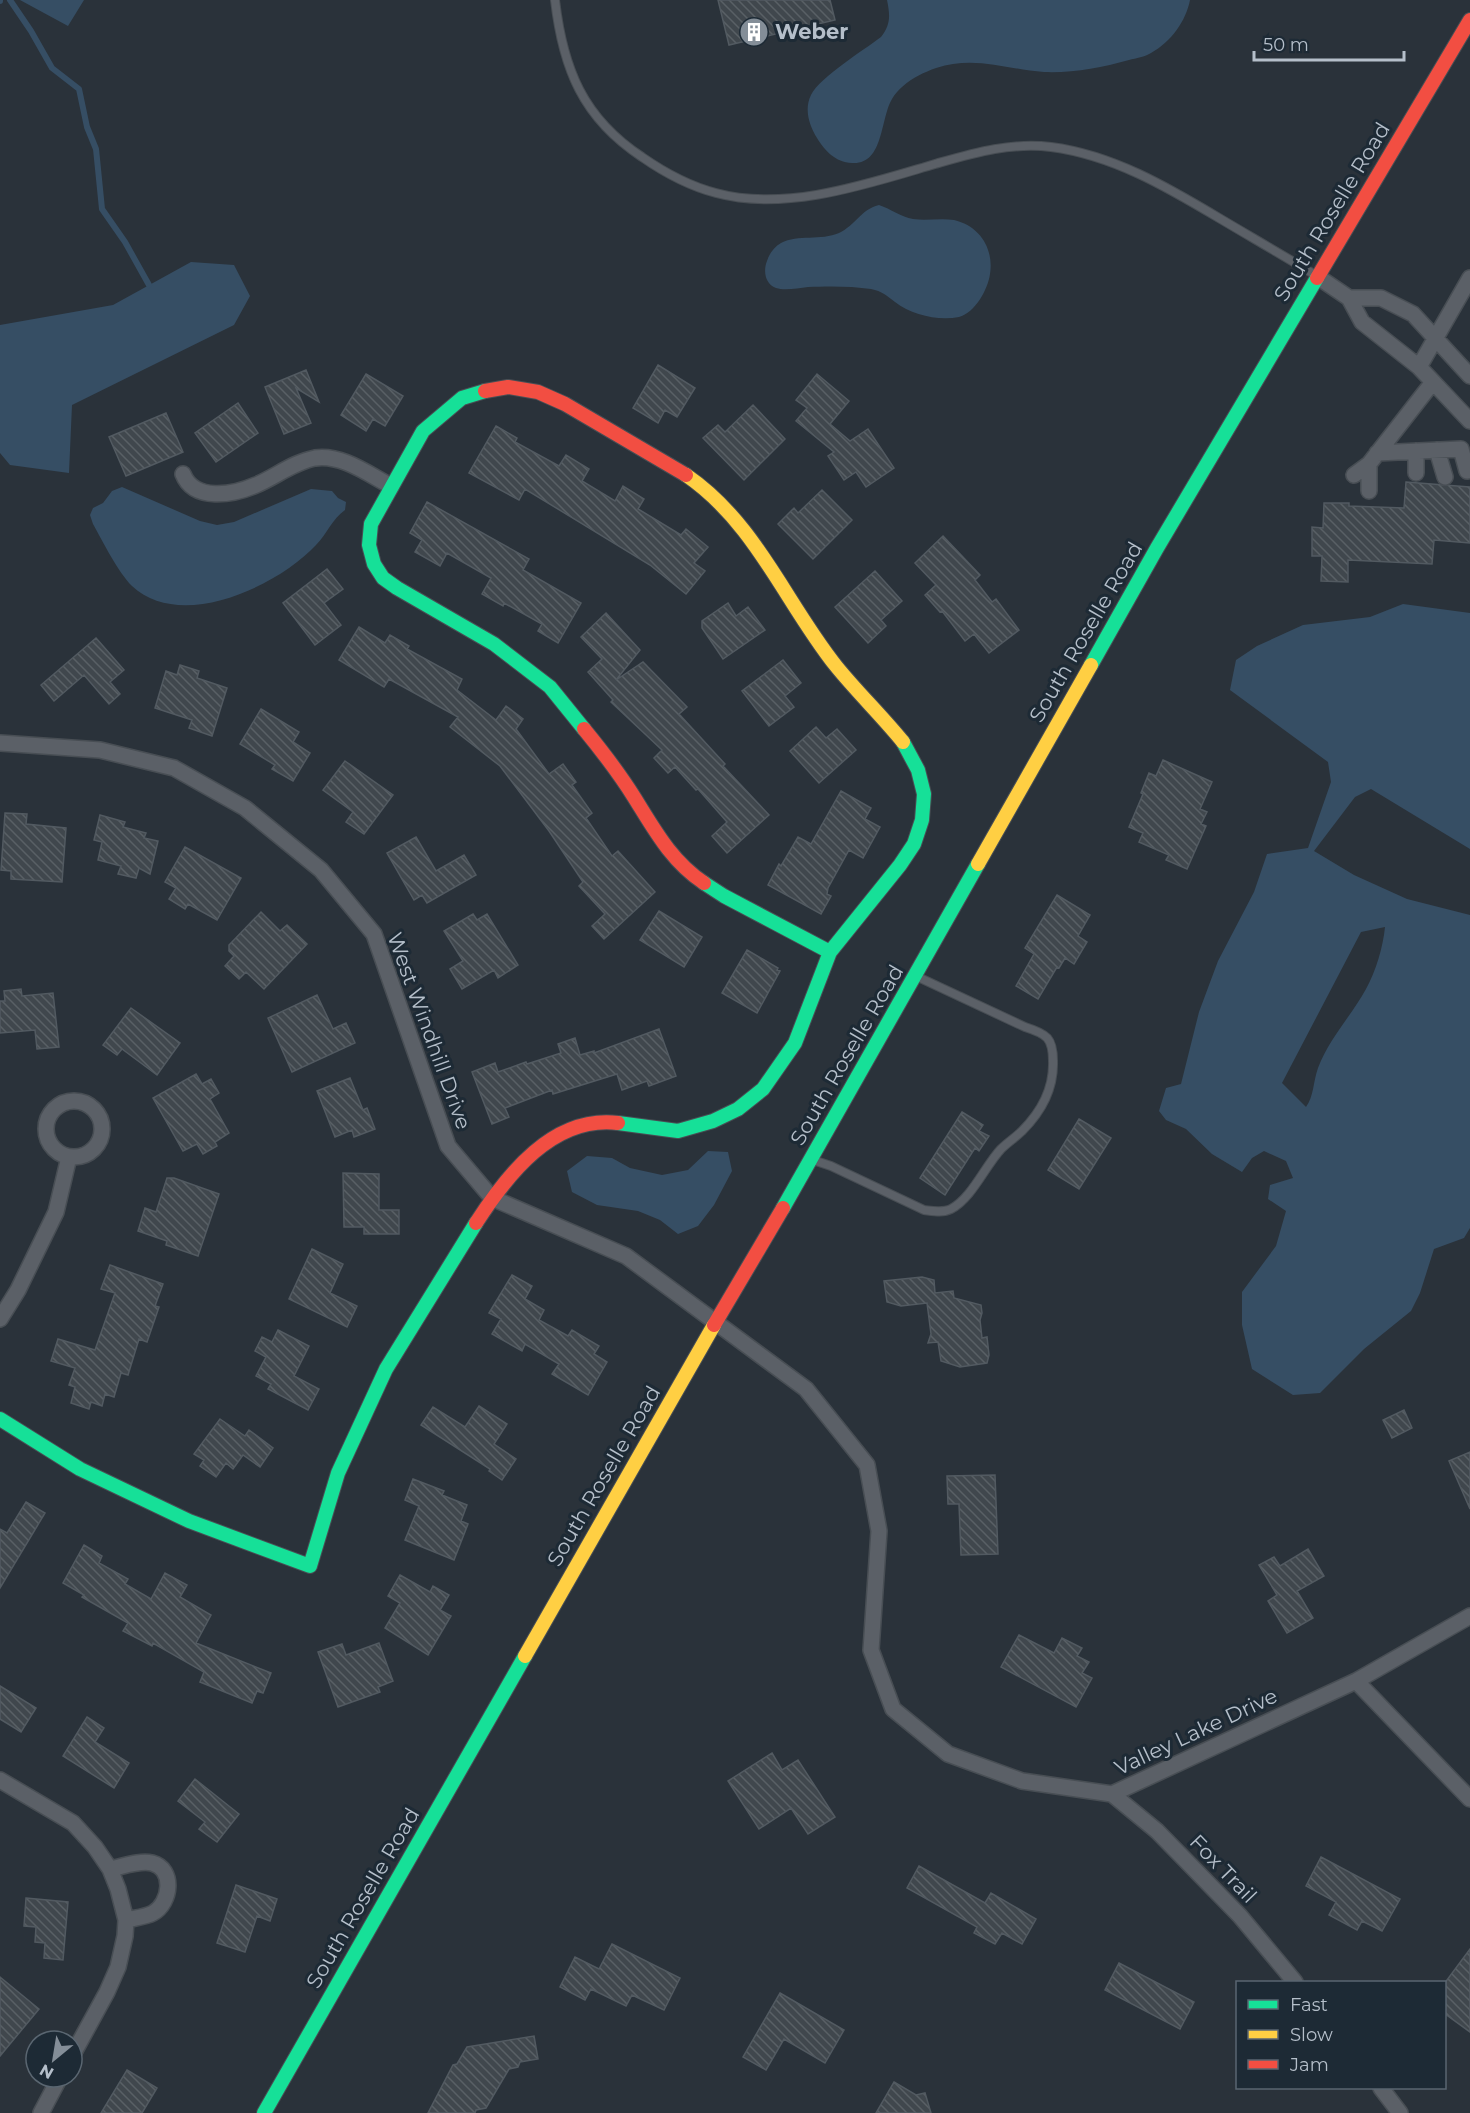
<svg xmlns="http://www.w3.org/2000/svg" width="1470" height="2113" font-family="Montserrat,sans-serif">
	<style>
		.water { fill: #364e64; fill-rule: evenodd }
		.lines { fill: none; stroke-linecap: round; stroke-linejoin: round }
		.stream { stroke: #364e64; stroke-width: 6 }
		.building { fill: url(#building-back-hatch); stroke: #525a61; stroke-width: 1.5 }
		.lane-casing { stroke: #484e54; stroke-width: 10 }
		.street-casing { stroke: #484e54; stroke-width: 18 }
		.fast-casing { stroke: #484e54; stroke-width: 16 }
		.slow-casing { stroke: #484e54; stroke-width: 16 }
		.jam-casing { stroke: #484e54; stroke-width: 16 }
		.lane { stroke: #5b6067; stroke-width: 8 }
		.street { stroke: #5b6067; stroke-width: 15 }
		.fast { stroke: #16e098; stroke-width: 14 }
		.slow { stroke: #ffcf43; stroke-width: 14 }
		.jam { stroke: #f24e42; stroke-width: 14 }
		.labels { text-anchor: middle; stroke-width: 6; stroke-linejoin: round; paint-order: stroke }
		.poi-label { font-size: 21px; font-weight: bold; fill: #b5bfca; stroke: #1d2a35; text-anchor: start }
		.street-label { font-size: 21px; fill: #b5bfca; stroke: #1d2a35 }
	</style>
	<defs>
		<pattern id="building-back-hatch" width="6" height="6" patternUnits="userSpaceOnUse" patternTransform="scale(1.5)"><rect width="6" height="6" fill="#40474d"/><path d="M-1 5l2 2M0 0l6 6M5-1l2 2" fill="none" stroke="#596065"/></pattern>
	</defs>
	<rect width="100%" height="100%" fill="#2a323a"/>
	<path class="water" d="M20 0H84L68 26Z
		M887 0H1190C1186 21 1171 42 1151 53 1145 57 1136 58 1129 60 1101 68 1073 73 1044 72 1013 70 984 59 953 64 932 67 903 80 892 99 880 119 884 165 852 163 835 162 825 151 817 138 809 125 804 109 811 95 820 77 864 50 881 37 891 24 890 15 887 0Z
		M879 205C891 209 901 217 913 219 926 221 940 218 954 220 980 226 994 249 990 274 988 289 975 313 959 317 938 321 912 315 895 302 887 296 882 291 871 289 852 286 828 286 808 287 798 288 785 291 776 288 765 284 763 271 767 261 769 254 774 247 781 243 798 234 821 241 839 233 856 225 860 210 879 205Z
		M191 262 234 265 250 296 234 325 72 405 69 473 10 465 0 453V325L113 305Z
		M122 487 200 521 217 525 234 522 311 489 332 491 338 498 346 502 345 510C332 519 327 534 316 545 278 586 181 632 132 586 118 572 103 542 93 524L90 515 93 508 103 503 112 491Z
		M1403 604 1470 613V849L1371 789 1355 797 1314 851 1354 875 1407 899 1470 915V1228L1464 1238 1434 1249 1420 1293 1411 1311 1364 1349 1320 1393 1293 1395 1252 1369 1242 1325V1292L1276 1246 1286 1211 1268 1199 1270 1185 1293 1178 1286 1161 1264 1151 1252 1158 1242 1172 1212 1154 1186 1129 1166 1120 1159 1111 1166 1088 1181 1084 1199 1012 1218 961 1254 892 1267 854 1308 848 1331 782 1328 762 1230 690 1236 660 1257 646 1303 625 1370 617ZM1385 927C1383 947 1376 971 1366 989 1351 1016 1329 1039 1318 1068 1313 1082 1314 1096 1306 1107L1282 1083 1361 932Z
		M708 1151 728 1152 732 1171 714 1205 698 1226 678 1234 660 1220 638 1211 597 1205 572 1192 567 1171 587 1156 612 1158 630 1168 662 1175 688 1170Z"/>
	<g class="lines">
		<path class="stream" d="M10 0 31 31 52 68 79 89 87 127 96 149 102 209 125 242 149 285
			M0 1V0"/>
	</g>
	<path class="building" d="M718 0H830L835 20 729 45Z
		M658 365 695 388 677 417 665 410 658 423 633 408Z
		M306 370 319 402 296 388 311 423 284 434 265 387Z
		M366 374 403 396 385 426 373 419 366 431 341 415Z
		M817 374 849 401 830 424 850 441 868 429 894 468 866 487 856 472 844 480 828 456 834 452 796 421 807 408 796 400Z
		M238 403 258 433 216 462 195 433Z
		M753 405 785 439 744 480 703 438 718 425 725 432Z
		M166 413 183 452 126 476 109 437Z
		M496 426 517 438 515 442 559 466 566 455 589 469 582 481 615 501 623 486 644 499 638 509 681 535 686 529 708 547 694 563 705 571 686 594 650 565 525 489 519 500 469 473Z
		M1406 482 1470 487V543L1434 540 1432 564 1348 560V582L1321 581 1322 556H1312V527L1323 528 1324 503H1349V506L1404 508Z
		M822 490 852 520 813 559 778 524 794 508 798 513Z
		M427 502 529 559 523 570 581 603 558 643 538 631 542 624 504 603 503 606 482 594 491 578 447 553 440 566 415 552 422 540 410 533Z
		M943 536 980 575 975 580 992 602 996 599 1019 630 989 653 974 634 965 641 942 611 940 612 925 595 936 585 915 563Z
		M327 569 343 589 324 603 341 625 315 645 283 603Z
		M875 571 902 601 881 620 886 626 868 643 835 607Z
		M728 603 736 616 748 607 765 630 723 659 702 628V621Z
		M606 613 640 650 616 680 643 662 687 707 679 714 725 764 723 766 769 815 727 853 712 836 727 822 698 789 696 790 675 767 668 773 654 758 662 750 611 702 613 700 588 672 602 659 581 637Z
		M359 627 385 643 390 635 409 646 407 649 462 679 457 690 496 720 506 706 523 719 516 729 549 774 563 764 576 782 572 785 592 813 586 818 612 856 618 851 655 892 604 939 592 926 605 914 579 886 583 882 549 831 500 766 450 727 458 717 389 679 384 687 339 660Z
		M96 638 124 670 110 682 120 694 109 704 84 675 54 701 41 685Z
		M783 660 801 683 785 696 794 707 769 726 742 691Z
		M180 665 199 671 197 678 227 688 212 736 189 728 192 720 155 708 166 671 177 675Z
		M261 709 299 732 293 742 310 753 293 781 272 769 275 765 240 744Z
		M816 727 826 738 837 729 856 750 819 783 790 751Z
		M1163 760 1212 782 1200 809 1207 812 1201 824 1206 826 1187 869 1166 860 1169 855 1139 842 1143 833 1129 827 1143 794 1141 793 1149 773 1156 776Z
		M345 761 393 795 364 834 346 822 353 812 323 790Z
		M841 791 871 808 865 819 880 827 863 858 849 850 828 888 827 894 831 896 821 914 768 885 779 864 781 866 798 837 811 844Z
		M5 813 27 814 26 824 66 828 62 882 11 879V871L1 870Z
		M100 815 125 822 123 827 146 833 144 838 158 841 150 874 139 868 136 878 118 874 121 866 98 860 102 842 94 840Z
		M416 837 436 871 464 855 476 875 427 903 422 895 414 900 387 853Z
		M185 847 241 878 217 920 188 904 185 909 169 899 176 888 165 882Z
		M1057 895 1090 915 1078 936 1087 942 1074 964 1065 958 1059 968 1057 967 1038 999 1016 986 1034 954 1025 948Z
		M659 911 702 937 684 967 640 940Z
		M261 912 280 931 287 925 307 944 264 989 246 972 239 979 225 966 234 956 229 951V945Z
		M473 914 477 920 487 914 518 965 498 978 494 970 462 989 450 969 463 961 444 931Z
		M747 950 778 968 777 970 780 971 757 1013 722 993Z
		M21 989 22 996 53 993 59 1047 37 1049 35 1030 0 1033V1001H5L4 991Z
		M317 995 333 1029 346 1023 355 1043 292 1072 268 1018Z
		M131 1008 180 1043 157 1075 122 1049 117 1055 103 1045Z
		M659 1029 676 1076 649 1086 647 1081 622 1090 617 1074 553 1094 552 1090 505 1108 509 1117 492 1124 472 1072 495 1063 498 1072 526 1062 527 1064 561 1053 558 1044 575 1038 580 1055 594 1051V1053Z
		M196 1074 202 1084 211 1079 219 1093 210 1099 229 1133 215 1142 217 1146 203 1154 197 1144 183 1151 153 1098Z
		M350 1078 363 1110 367 1108 375 1129 354 1137 352 1130 335 1137 317 1091Z
		M962 1112 983 1125 979 1131 989 1136 979 1151 975 1148 945 1195 920 1178Z
		M1079 1119 1111 1138 1079 1189 1048 1170Z
		M343 1173 379 1174V1210H399V1234H364V1227H344Z
		M167 1178H174L219 1194 198 1256 166 1245 167 1241 138 1231 145 1208 156 1212Z
		M312 1249 343 1264 330 1293 357 1306 347 1327 289 1299Z
		M110 1265 163 1284 155 1306 159 1307 147 1342 139 1339 128 1375 121 1373 114 1397 105 1394 102 1406 91 1402 89 1409 71 1403 75 1387 69 1385 75 1368 51 1361 58 1339 95 1350 115 1293 101 1289Z
		M512 1275 532 1286 525 1299 544 1310 539 1320 568 1336 572 1330 599 1346 594 1354 607 1362 588 1395 552 1374 559 1364 525 1344 522 1351 492 1334 501 1319 489 1313Z
		M922 1277 934 1280 935 1293 953 1291 954 1298 981 1305 982 1313 980 1320 982 1338 987 1337 989 1355 987 1363 960 1367 941 1361 938 1342 928 1343 931 1334 927 1303 901 1306 887 1302 884 1281Z
		M278 1330 309 1346 294 1376 319 1389 308 1410 268 1389 271 1384 256 1376 266 1357 255 1351 262 1337 272 1342Z
		M479 1406 507 1424 494 1444 516 1459 502 1480 489 1471 490 1469 421 1425 433 1407 465 1427Z
		M1404 1410 1412 1428 1392 1438 1383 1420Z
		M220 1419 245 1436 249 1430 273 1448 260 1467 243 1455 233 1469 226 1463 216 1477 200 1466 204 1460 194 1454Z
		M1470 1452V1509L1449 1461Z
		M995 1475 998 1554 961 1555 959 1504H948L947 1476Z
		M413 1479 444 1491 442 1495 467 1505 461 1521 468 1524 454 1560 405 1540 419 1506 405 1500Z
		M26 1502 45 1513 0 1588V1529L7 1533Z
		M84 1545 102 1556 99 1563 128 1579 125 1584 151 1599 165 1573 187 1585 180 1597 211 1615 196 1643 271 1673 263 1693 257 1691 252 1703 200 1682 204 1672 153 1643 152 1646 123 1631 128 1623 82 1597 84 1595 63 1583Z
		M1308 1549 1324 1576 1297 1591 1313 1618 1287 1633 1268 1601 1277 1595 1259 1565 1274 1557 1280 1566Z
		M400 1575 430 1592 433 1586 449 1595 440 1610 451 1616 428 1655 385 1628 400 1603 388 1596Z
		M1019 1635 1054 1653 1062 1638 1082 1648 1077 1656 1089 1662 1082 1673 1092 1678 1076 1707 1001 1667Z
		M379 1643 393 1681 378 1687 380 1692 338 1707 318 1652 342 1644 346 1655Z
		M0 1686 36 1708 21 1732 0 1719Z
		M87 1717 104 1728 95 1742 129 1763 114 1788 63 1756Z
		M772 1753 782 1770 798 1760 835 1817 808 1834 791 1808 759 1829 728 1781Z
		M195 1779 239 1814 217 1842 199 1829 205 1822 178 1801Z
		M1321 1857 1400 1899 1382 1931 1362 1921 1357 1930 1329 1915 1336 1902 1306 1886Z
		M919 1866 985 1903 991 1893 1036 1919 1022 1944 1002 1933 995 1944 974 1933 977 1927 907 1888Z
		M236 1885 277 1899 270 1921 257 1916 245 1952 217 1943Z
		M26 1898 68 1902 63 1960 44 1958 45 1943 35 1942 36 1927 24 1926Z
		M612 1944 680 1978 664 2010 632 1995 626 2006 591 1989 585 2000 560 1987 575 1957 599 1969Z
		M1470 1949V2032L1444 2013V1984Z
		M1119 1963 1194 2002 1180 2029 1105 1990Z
		M0 1977 39 2009 0 2056Z
		M780 1993 844 2030 825 2063 784 2039 766 2070 743 2057Z
		M534 2036 538 2059 520 2062 518 2067 509 2069 486 2108 476 2110 475 2113H428L453 2065 457 2064 467 2047Z
		M127 2070 157 2088 142 2113H101Z
		M894 2082 916 2095 925 2093 931 2113H876Z"/>
	<g class="lines">
		<g class="lane-casing">
			<path id="lane" d="M555 0C563 69 583 118 642 157 665 173 689 186 716 193 786 212 867 184 935 164 974 153 1011 142 1051 147 1113 155 1167 187 1219 218 1251 237 1284 256 1317 276
				M813 1160 831 1166 924 1210C933 1211 943 1213 951 1209 972 1198 985 1166 1001 1149 1008 1142 1016 1137 1022 1131 1042 1111 1054 1089 1053 1061 1053 1038 1047 1034 1025 1027L918 977"/>
		</g>
		<g class="street-casing">
			<path id="street" d="M1318 277 1349 298 1362 322 1419 367 1470 421
				M1349 298H1381L1413 314 1470 376
				M1419 367 1470 278
				M1437 450 1445 477
				M1416 451V473
				M1377 453 1461 449 1467 471
				M1369 464V491
				M183 474C194 502 233 495 256 485 275 477 294 462 315 458 342 454 368 474 391 486
				M1354 475 1369 464 1433 382
				M0 743 100 750 174 768 245 808 321 870 374 934 448 1146 492 1198 626 1256 806 1389 867 1465 879 1531 871 1650 893 1709 948 1754 1022 1781 1112 1794 1356 1681 1470 1616
				M46 1129a28 28 0 1 1 56 0a28 28 0 1 1-56 0Z
				M0 1319 18 1290 56 1212 69 1157
				M1356 1681 1470 1799
				M0 1780 73 1823 95 1847 110 1869 118 1889 126 1920 125 1936 118 1967 107 1992 72 2056
				M1112 1794 1157 1831 1240 1916 1295 1982
				M110 1869C122 1867 139 1860 152 1863 175 1869 171 1903 153 1913 146 1917 134 1918 126 1920
				M1381 2088 1400 2113
				M41 2113 60 2077"/>
		</g>
		<g class="fast-casing">
			<path id="fast" d="M485 391 462 398 423 431 371 524 369 545 374 564 383 578 397 588 494 644 550 687 584 729
				M1091 665 1157 548 1317 278
				M704 883 724 896 830 952
				M618 1123 678 1131 713 1121 738 1109 763 1089 795 1043 830 952 900 865 914 844 922 820 924 794 918 770 903 742
				M783 1208 978 864
				M0 1419 80 1469 189 1521 310 1566 338 1473 386 1369 476 1223
				M264 2113 525 1656"/>
		</g>
		<g class="slow-casing">
			<path id="slow" d="M686 475C756 523 785 602 836 666 857 692 882 716 903 742
				M978 864 1091 665
				M525 1656 714 1325"/>
		</g>
		<g class="jam-casing">
			<path id="jam" d="M1317 278 1470 20
				M485 391 508 387 538 392 565 404 686 475
				M584 729C602 751 619 773 634 797 654 829 671 861 704 883
				M476 1223C507 1175 553 1115 618 1123
				M714 1325 783 1208"/>
		</g>
		<use href="#lane" class="lane"/>
		<use href="#street" class="street"/>
		<use href="#fast" class="fast"/>
		<use href="#slow" class="slow"/>
		<use href="#jam" class="jam"/>
	</g>
	<defs>
		<g id="building-disc" transform="scale(1.5)"><circle r="9.5" fill="#848e98" stroke="#1d2a35"/><path d="M-4-6H4V6H1V3H-1V6H-4ZM-2.5-4.3h1.7v1.8h-1.7ZM.8-4.3h1.7v1.8H.8ZM-2.5-1h1.7V.8h-1.7ZM.8-1h1.7V.8H.8Z" fill="#fff"/></g>
	</defs>
	<g fill-rule="evenodd">
		<use href="#building-disc" x="754" y="32"/>
	</g>
	<g class="labels">
		<g class="poi-label">
			<text x="775" y="39">Weber</text>
		</g>
		<g class="street-label">
			<text transform="translate(1332 212) rotate(-59)" y="7">South Roselle Road</text>
			<text transform="translate(1086 632) rotate(-60)" y="7">South Roselle Road</text>
			<text transform="translate(429 1031) rotate(70)" y="7">West Windhill Drive</text>
			<text transform="translate(847 1055) rotate(-60)" y="7">South Roselle Road</text>
			<text transform="translate(604 1476) rotate(-60)" y="7">South Roselle Road</text>
			<text transform="translate(1196 1732) rotate(-25)" y="7">Valley Lake Drive</text>
			<text transform="translate(1223 1869) rotate(46)" y="7">Fox Trail</text>
			<text transform="translate(363 1898) rotate(-60)" y="7">South Roselle Road</text>
		</g>
	</g>
	<rect x="1236" y="1981" width="210" height="108" fill="#1d2a35" stroke="#5a6671" stroke-width="1.5"/>
	<rect x="1248" y="2000" width="30" height="9" fill="#16e098" stroke="#5a6671" stroke-width="1.5"/>
	<text x="1290" y="2011" font-size="18" fill="#b5bfca">Fast</text>
	<rect x="1248" y="2030" width="30" height="9" fill="#ffcf43" stroke="#5a6671" stroke-width="1.5"/>
	<text x="1290" y="2041" font-size="18" fill="#b5bfca">Slow</text>
	<rect x="1248" y="2060" width="30" height="9" fill="#f24e42" stroke="#5a6671" stroke-width="1.5"/>
	<text x="1290" y="2071" font-size="18" fill="#b5bfca">Jam</text>
	<g transform="translate(54 2059) rotate(210)"><circle r="28" fill="#1d2a35" stroke="#5a6671" stroke-width="1.5"/>
	<path d="M0-4.5L10 22L0 15L-10 22Z" fill="#848e98"/>
	<text y="-9" font-size="16" font-weight="bold" text-anchor="middle" fill="#b5bfca">N</text>
	</g>
	<path d="M1254 51v9h150v-9" fill="none" stroke="#b5bfca" stroke-width="3"/>
	<text x="1263" y="51" font-size="18" fill="#b5bfca" stroke="#1d2a35" stroke-width="4.5" paint-order="stroke">50 m</text>
</svg>
